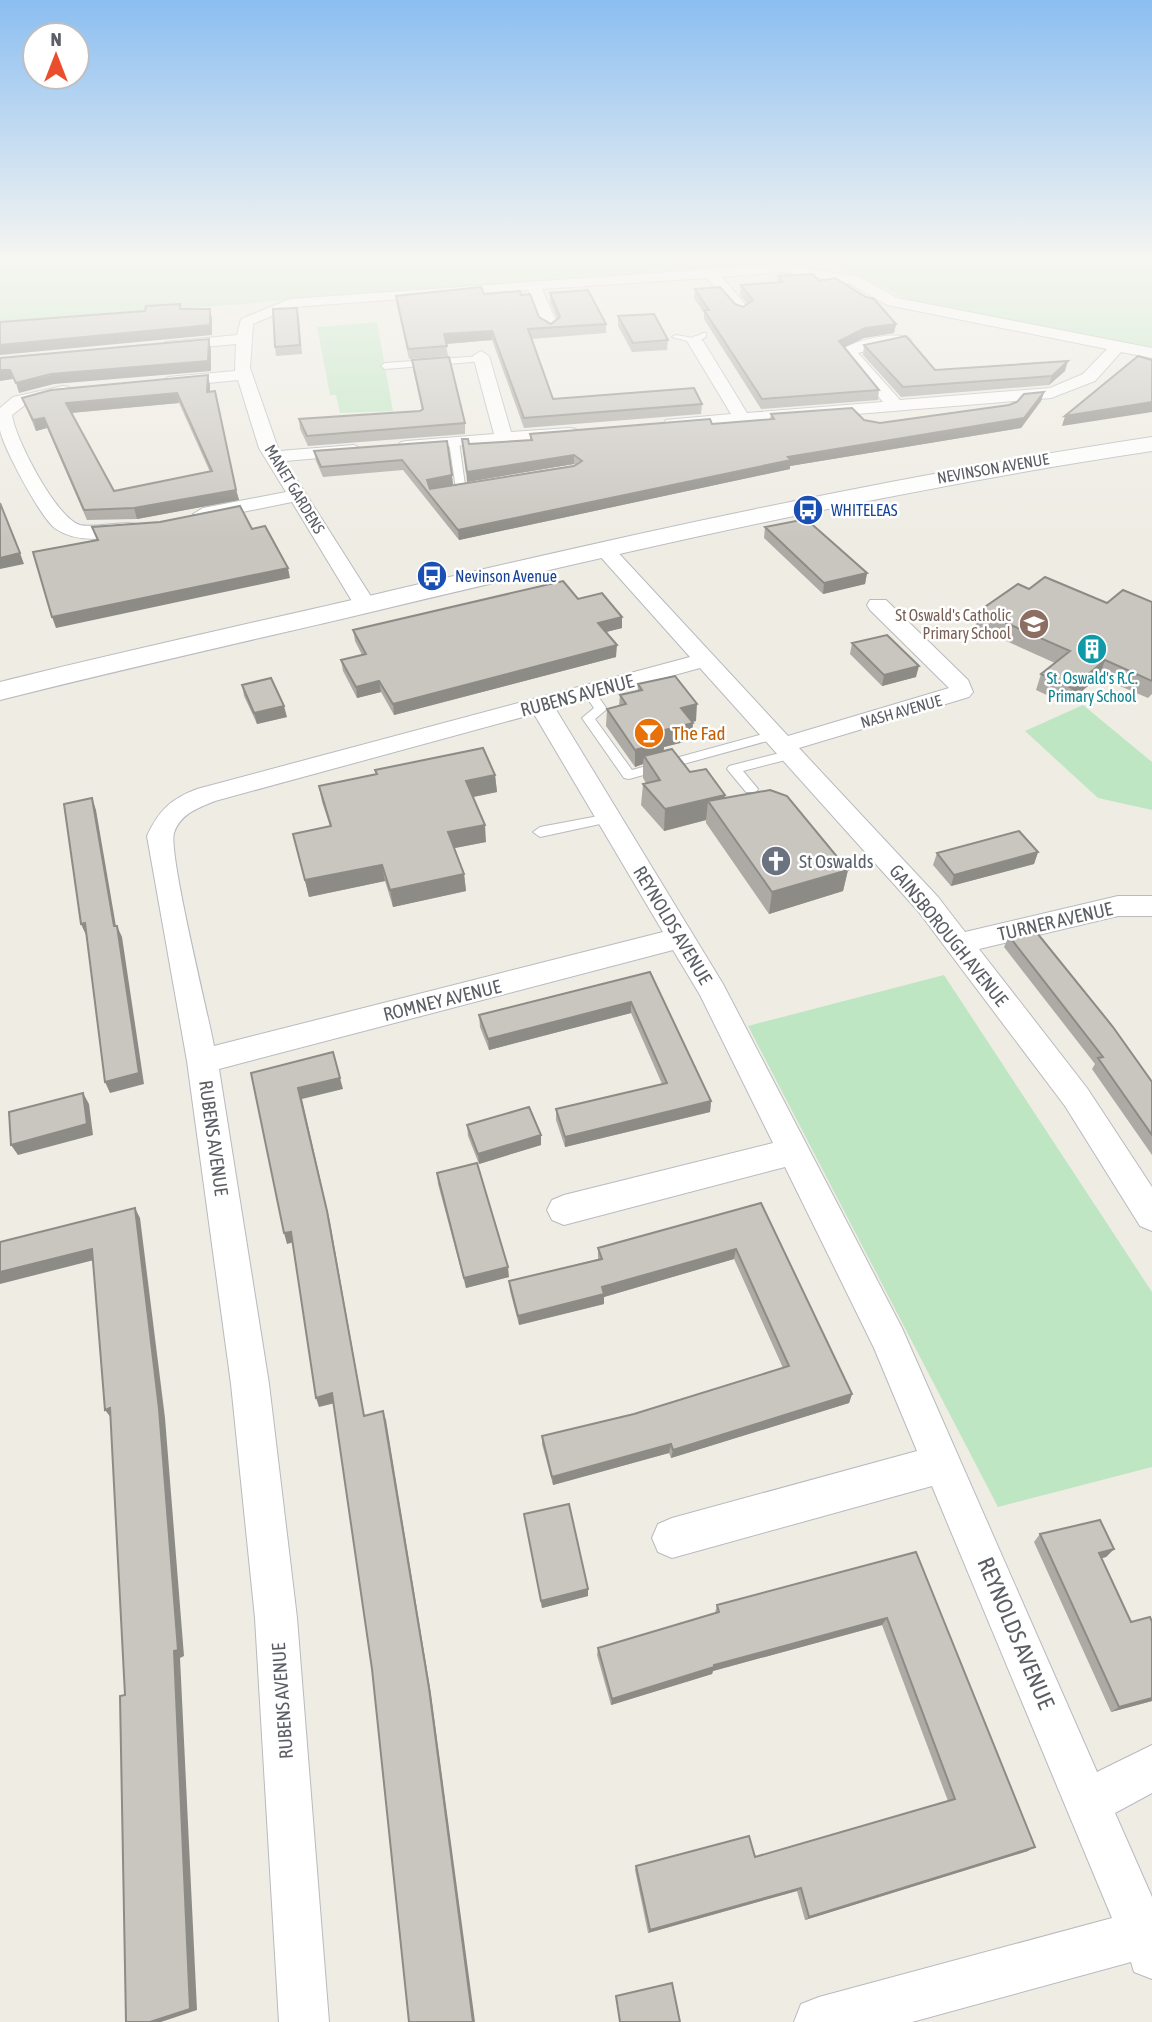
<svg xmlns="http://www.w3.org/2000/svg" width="1152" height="2022" font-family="'Asap Condensed',sans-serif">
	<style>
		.green { fill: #bfe6c3 }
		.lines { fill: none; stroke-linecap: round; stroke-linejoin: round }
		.service-casing { stroke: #b8babf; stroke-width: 2 }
		.minor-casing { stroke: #b8babf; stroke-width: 2 }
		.tertiary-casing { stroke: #b8babf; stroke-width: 2 }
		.service { fill: #fff; fill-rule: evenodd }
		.minor { fill: #fff; fill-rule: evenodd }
		.tertiary { fill: #fff; fill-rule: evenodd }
		.wall { fill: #adaaa5; fill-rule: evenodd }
		.shaded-wall { fill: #8d8b86 }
		.building { fill: #c9c6c0; stroke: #8d8b86; stroke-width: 2; fill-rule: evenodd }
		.labels { text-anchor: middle; stroke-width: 5; stroke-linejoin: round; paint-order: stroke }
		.far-street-label { font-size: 16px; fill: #5b5e64; stroke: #fff }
		.far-transit-label { font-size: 16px; fill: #164399; stroke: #fff; text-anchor: start }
		.far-education-label { font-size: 16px; fill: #785e54; stroke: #fff; text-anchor: end }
		.far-culture-label { font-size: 16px; fill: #0d838f; stroke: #fff }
		.street-label { font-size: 19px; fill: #5b5e64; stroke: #fff }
		.food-label { font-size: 19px; fill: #c56008; stroke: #fff; text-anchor: start }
		.worship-label { font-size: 19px; fill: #5b616d; stroke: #fff; text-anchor: start }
		.near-street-label { font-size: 23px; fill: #5b5e64; stroke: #fff }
	</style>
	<rect width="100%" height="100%" fill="#eeece3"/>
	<path class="green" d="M0 257H840L0 323Z
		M853 257H1152V348L912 302 864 278 832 267Z
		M377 322 393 411 340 413 336 395H330L317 327Z
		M1083 705 1152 762V810L1098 798 1025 731Z
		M944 975 1152 1292V1467L998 1507 748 1026Z"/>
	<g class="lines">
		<g class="service-casing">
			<path id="service" d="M703 333H706V337L695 343 672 337 676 335 693 338Z
				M482 356 485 357V361L385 369 381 366 385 363Z
				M454 439 459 442 465 485 481 484V488L461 492 456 489 449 442Z
				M589 688 593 689 607 709 595 719 632 770 774 731 780 735 778 738 629 779 624 778 582 718 594 708 583 692Z
				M792 750 798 754 797 757 743 771 758 789 756 792H746L727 769 729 766Z
				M609 814 614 815 616 818 614 821 540 837 533 832 540 827Z"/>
		</g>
		<g class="minor-casing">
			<path id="minor" d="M783 264 860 277 897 298 1152 348V358L1121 352 1095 381 1051 398 672 429 663 424 666 420 731 414 687 341 695 336 703 341 747 413 883 402 840 351C851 341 900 329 911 340 902 347 872 349 858 353L900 400 1050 388 1083 374 1107 349 887 305 851 284 783 272 722 277 749 309 741 314 736 312 707 278 542 289 558 326 550 331 542 326 528 290 293 307 253 324 250 368 279 451 354 445 363 450 354 455 285 461 377 606 366 612 358 611 292 502 203 520 193 514 203 508 286 492 259 448 238 380 168 387 160 382 168 377 235 371 236 344 171 350 165 348V342L237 335 241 319 290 299Z
				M481 351 489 356 511 432 570 428 576 429 579 433 576 437 401 450 398 446 401 442 407 441 494 434 473 356Z
				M63 386 69 387 71 391 69 395 25 405 12 415C15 439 57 519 80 525 97 529 135 517 144 528L141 532C116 538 79 545 56 529 41 519 3 447 0 430 0 423 0 415 0 408L13 397Z
				M605 544 612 546 788 736 949 688 870 610 867 605 870 600H886L968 680 973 692 969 697 799 748 938 897 965 932 1118 896H1152V916H1118L979 949 1087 1088 1152 1187V1231L1140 1226 1065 1106 918 911 700 668 555 708 723 984 902 1328 1097 1772 1152 1745V1793L1115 1813 1152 1897V1979L1134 1972 1131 1962 912 2022H794L801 2004 819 1997 1112 1918 932 1486 672 1558 658 1552 652 1538 658 1524 672 1518 917 1451 874 1348 785 1167 564 1225 552 1220 547 1210 552 1200 564 1195 773 1143 700 995 673 950 219 1069 269 1384 297 1618 329 2022H279L255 1618 231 1384 187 1061 147 836C159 810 171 799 197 789L690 657 598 554 595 550ZM534 714 663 932 214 1046C208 1013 168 853 174 833 180 814 198 808 215 801Z"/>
		</g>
		<g class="tertiary-casing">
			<path id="tertiary" d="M1152 437V451C880 492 613 554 346 618 230 645 115 671 0 700V682C117 653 234 627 352 600 617 537 882 478 1152 437Z"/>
		</g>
		<use href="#service" class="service"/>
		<use href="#minor" class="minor"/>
		<use href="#tertiary" class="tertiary"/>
	</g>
	<path class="wall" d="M778 276 819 281 896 324 894 333 864 338 844 347 879 390 878 400 761 409 704 319V313L694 298 695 289 743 307 747 304 740 295 741 285 777 283Z
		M550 293 606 324V333L531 339 553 399 702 404 701 414 524 428 492 340 446 344 448 356 409 359 397 305 396 296 484 294 521 295 539 317 551 324 557 319 550 302Z
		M618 316 668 340 667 350 632 352 618 326Z
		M299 317 302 354 276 356 275 347Z
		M864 345 935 370 1065 371 1049 385 901 397 863 355Z
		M412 360 465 423V434L308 446 300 429 299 419 420 411 422 410 413 369Z
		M210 385V392L239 500 137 519 87 520 47 428 36 431 22 398ZM179 403 210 472 114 491 72 413Z
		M1044 392 1041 401 1021 428 790 466V469L459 540 403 470 323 477 316 461 314 451 447 441 453 485 575 465 574 464 467 482 462 439 469 444 530 440V434L712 424 770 419 771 414 864 420 880 423 1009 405Z
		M765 527 867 573 865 584 823 594 764 538Z
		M1029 589 1107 603 1152 602V694L1148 698 1099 677 1066 704 1036 690 1041 674 1055 663 975 627 979 611Z
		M578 599 622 628 606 632 616 657 394 715 381 692 357 698 343 671 341 660 362 655 355 641 353 630Z
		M852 643 916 677 882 686 850 654Z
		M638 684 696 721 692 722V740L664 747 663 751 690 772 725 795 724 798 848 870 843 891 769 914 706 823V820L664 831 641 805 643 784 646 783 643 778V764L635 767 606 726 607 709 619 706 620 695 638 691Z
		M242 685 287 717 257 724 244 696Z
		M375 770 495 775 497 792 473 797 486 842 454 848 464 874 466 891 393 907 385 881 309 897 293 834 330 826 322 802 319 786 376 774Z
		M1038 852 1034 864 951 886 933 865 937 853Z
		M1009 936 1152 1082V1155L1092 1069 1095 1064 1004 947Z
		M650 972 711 1101 710 1112 565 1147 556 1120V1109L662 1084 631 1013 489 1050 480 1027 479 1015Z
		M467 1125 541 1135V1145L479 1164 468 1136Z
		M437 1173 509 1277 466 1288 438 1184Z
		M761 1203 852 1394 849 1403 671 1458 669 1453 553 1485 542 1444V1436L634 1414 783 1368 734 1259 604 1297V1304L519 1325 510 1291 509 1281 598 1259V1248Z
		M524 1514 588 1596 542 1608Z
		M1040 1534 1114 1549 1106 1557 1101 1558 1152 1701 1111 1712 1034 1542Z
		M916 1552 1028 1851 805 1920 797 1891 648 1933 635 1870 636 1866 755 1857 948 1801 882 1625 713 1671 712 1674 611 1705 597 1655 598 1648 715 1613 717 1605Z"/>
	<path class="shaded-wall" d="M210 309 212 318V335L0 355V345Z
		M896 324 894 333 864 338 837 351 839 341 865 328Z
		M492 331V340L445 344 444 334Z
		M209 339 211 349V371L54 384 19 393 16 383Z
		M1068 361 1065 371 1049 385 1052 376Z
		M0 370H10L13 379 0 381Z
		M208 375 210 385V402L207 392Z
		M1044 392 1041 401 1021 428 790 466V469L459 540 458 530 788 457 1024 418Z
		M177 393 179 403 69 413 66 403Z
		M1152 402V412L1062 426 1065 416Z
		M44 418 47 428 36 431 33 420Z
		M574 455V464L467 482V472Z
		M452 475 453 485 428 490 427 480Z
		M236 490 239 500 137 519 134 508Z
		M20 553 24 564 0 569V558Z
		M288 568 290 578 56 628 52 617Z
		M867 573 865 584 823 594 824 583Z
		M622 617V628L598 634V623Z
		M617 645 616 657 394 715 393 704Z
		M1105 660 1099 677 1066 704 1072 688Z
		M919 666 916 677 882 686 884 675Z
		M379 681 381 692 357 698 356 687Z
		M697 704 696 721 680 725 681 708Z
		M284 706 287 717 257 724 254 713Z
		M693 723 692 740 664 747 663 759 644 756 643 764 635 767V750L656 732Z
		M495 775 497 792 468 798 466 781Z
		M725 795 722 816 708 801 706 820 664 831 665 809Z
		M92 798 96 810 118 938 114 926Z
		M485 825 486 842 450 849 448 832Z
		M1038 852 1034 864 951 886 954 875Z
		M382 865 385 881 309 897 305 880Z
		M848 870 843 891 769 914 772 892Z
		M464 874 466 891 393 907 390 890Z
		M85 923 86 935 81 924Z
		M117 926 122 937 144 1084 110 1093 105 1082Z
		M631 1002V1013L489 1050 488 1039Z
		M340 1078 343 1089 302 1099 330 1222 366 1425 364 1416 298 1088Z
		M83 1093 89 1104 93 1135 18 1155 11 1145Z
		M711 1101 710 1112 565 1147V1137Z
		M541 1135V1145L479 1164 478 1154Z
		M135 1208 140 1218 165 1418 184 1656 180 1658 197 2010 161 2022H150Z
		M291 1232 294 1242 287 1244 284 1233Z
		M92 1249 98 1259 0 1284V1272Z
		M736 1249 734 1259 604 1297V1304L519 1325 518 1316 602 1287Z
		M508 1267 509 1277 466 1288 464 1278Z
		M332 1393 335 1403 319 1407 316 1398Z
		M852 1394 849 1403 671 1458 673 1450Z
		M110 1408 112 1419 105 1410Z
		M383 1411 386 1420 431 1694 475 2022H473Z
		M671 1444 669 1453 553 1485 552 1477Z
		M1114 1549 1106 1557 1091 1561 1099 1553Z
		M588 1589V1596L542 1608 541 1601Z
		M887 1618 882 1625 713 1671 712 1674 611 1705 612 1699 714 1665Z
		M1152 1698V1701L1111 1712 1119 1707Z
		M1035 1847 1028 1851 805 1920 809 1917Z
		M801 1888 797 1891 648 1933 650 1930Z"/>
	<path class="building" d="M813 274 819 281 835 278 866 297 874 299 896 324 865 328 839 341 879 390 762 399 704 310H709L695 289 720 287 735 304 743 307 753 300 741 285 783 282 778 276Z
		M481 287 484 294 520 291 521 295 530 294 539 317 551 324 560 317 550 293 588 290 606 324 528 329 553 399 694 388 702 404 524 418 492 331 444 334 447 346 408 349 396 296Z
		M180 304V309H210V325L0 345V322L145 311 146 306Z
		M297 308 300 345 275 347 273 309Z
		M654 314 668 340 633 343 618 316Z
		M906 336 935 370 1068 361 1052 376 903 387 864 345Z
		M209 339 208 361 51 374 16 383 10 370H0V358Z
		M1138 356 1152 360V402L1065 416Z
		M449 357 465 423 307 436 299 419 420 411 423 409 412 360Z
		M208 375 207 392 215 391 236 490 134 508 84 510 44 418 33 420 22 398 51 390ZM177 393 212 471 114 491 66 403Z
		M1044 392 1024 418 788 457 791 460 458 530 402 460 321 467 314 451 447 441 452 475 427 480 430 489 574 466 582 461 574 455 467 472 462 439H468L469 444 532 440 530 434 710 419 712 424 774 419 771 414 852 408 864 420 880 423 1009 405 1017 402 1024 394Z
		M0 503 20 553 0 558Z
		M240 506 252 529 265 526 288 568 52 617 33 552 98 540 92 527 160 522Z
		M806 519 867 573 824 583 765 527Z
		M1045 577 1107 603 1123 590 1152 602V681L1105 660 1072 688 1041 674 1070 651 979 611 1018 584 1029 589Z
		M563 581 578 599 602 593 622 617 598 623 617 645 393 704 379 681 356 687 341 660 366 654 353 630Z
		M887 635 919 666 884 675 852 643Z
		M675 676 697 704 681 708 693 723 656 732 664 742 635 750 607 709 626 704 620 695 642 690 638 684Z
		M271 678 284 706 254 713 242 685Z
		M483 748 495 775 466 781 485 825 448 832 464 874 390 890 382 865 305 880 293 834 331 826 319 786 377 774 375 770Z
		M672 749 690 772 706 769 725 795 665 809 643 784 660 780 644 756Z
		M770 790 787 796 848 870 772 892 708 801Z
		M92 798 114 926H117L139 1073 105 1082 85 923 81 924 64 804Z
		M1019 831 1038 852 954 875 937 853Z
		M1033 928 1113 1027 1152 1082V1135L1098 1058 1103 1057 1009 936 1011 934Z
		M650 972 711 1101 565 1137 556 1109 667 1083 631 1002 488 1039 479 1015Z
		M333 1052 340 1078 298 1088 327 1211 364 1416 383 1411 429 1688 473 2022H409L372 1669 332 1393 316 1398 291 1232 284 1233 251 1073Z
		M83 1093 87 1124 11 1145 9 1112Z
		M529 1107 541 1135 478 1154 467 1125Z
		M477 1163 508 1267 464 1278 437 1173Z
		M761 1203 852 1394 673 1450 671 1444 552 1477 542 1436 634 1414 789 1366 736 1249 602 1287 604 1294 518 1316 509 1281 602 1259 598 1248Z
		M135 1208 159 1409 178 1650 174 1651 190 2009 150 2022H126L120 1696 125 1695 110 1408 105 1410 92 1249 0 1272V1242Z
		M569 1504 588 1589 541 1601 524 1514Z
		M1100 1520 1114 1549 1099 1553 1131 1622 1150 1617 1152 1622V1698L1119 1707 1040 1534Z
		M916 1552 1035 1847 809 1917 801 1888 650 1930 636 1866 749 1836 755 1857 955 1799 887 1618 714 1665V1667L612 1699 598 1648 719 1612 717 1605Z
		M672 1983 680 2022H620L616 1996Z"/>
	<linearGradient id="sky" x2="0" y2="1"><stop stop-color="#8bbef1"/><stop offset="0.48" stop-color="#f7f6f2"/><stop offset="1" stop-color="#f7f6f2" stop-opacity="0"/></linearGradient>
	<rect width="1152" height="540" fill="url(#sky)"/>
	<defs>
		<g id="bus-disc" transform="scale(1.575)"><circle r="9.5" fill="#1a4fb4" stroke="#fff"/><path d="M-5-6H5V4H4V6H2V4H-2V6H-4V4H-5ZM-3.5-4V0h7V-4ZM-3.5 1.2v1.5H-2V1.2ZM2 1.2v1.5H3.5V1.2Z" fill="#fff"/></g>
		<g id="school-disc" transform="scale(1.575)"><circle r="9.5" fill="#8d6e63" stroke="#fff"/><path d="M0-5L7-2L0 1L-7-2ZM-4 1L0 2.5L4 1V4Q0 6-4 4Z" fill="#fff"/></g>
		<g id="building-disc" transform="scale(1.575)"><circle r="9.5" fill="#0f9aa8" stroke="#fff"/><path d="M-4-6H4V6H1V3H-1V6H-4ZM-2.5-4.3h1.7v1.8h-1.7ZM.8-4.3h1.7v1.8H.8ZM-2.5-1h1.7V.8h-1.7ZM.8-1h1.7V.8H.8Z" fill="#fff"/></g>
		<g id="bar-disc" transform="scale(1.575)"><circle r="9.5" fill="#e8710a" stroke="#fff"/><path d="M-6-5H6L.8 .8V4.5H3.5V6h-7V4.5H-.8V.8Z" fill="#fff"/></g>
		<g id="church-disc" transform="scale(1.575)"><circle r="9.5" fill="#6b7280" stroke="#fff"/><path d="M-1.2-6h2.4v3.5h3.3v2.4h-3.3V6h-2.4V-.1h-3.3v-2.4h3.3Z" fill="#fff"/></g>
	</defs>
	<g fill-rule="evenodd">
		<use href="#bus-disc" x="808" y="510"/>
		<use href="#bus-disc" x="432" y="576"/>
		<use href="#school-disc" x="1034" y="624"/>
		<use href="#building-disc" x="1092" y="649"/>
		<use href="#bar-disc" x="649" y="733"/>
		<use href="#church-disc" x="776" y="861"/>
	</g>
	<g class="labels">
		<g class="far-street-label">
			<text transform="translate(993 468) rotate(-10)" y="6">NEVINSON AVENUE</text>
			<text transform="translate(295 489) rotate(59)" y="6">MANET GARDENS</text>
			<text transform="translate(901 711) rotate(-16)" y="6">NASH AVENUE</text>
		</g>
		<g class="far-transit-label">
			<text x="831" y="516">WHITELEAS</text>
			<text x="455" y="582">Nevinson Avenue</text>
		</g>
		<g class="far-education-label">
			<text x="1011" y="621">St Oswald's Catholic<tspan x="1011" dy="18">Primary School</tspan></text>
		</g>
		<g class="far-culture-label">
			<text x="1092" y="684">St. Oswald's R.C.<tspan x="1092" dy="18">Primary School</tspan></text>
		</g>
		<g class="street-label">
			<text transform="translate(577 695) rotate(-15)" y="7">RUBENS AVENUE</text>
			<text transform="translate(1055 921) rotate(-13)" y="7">TURNER AVENUE</text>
			<text transform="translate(673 925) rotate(59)" y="7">REYNOLDS AVENUE</text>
			<text transform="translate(949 935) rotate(51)" y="7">GAINSBOROUGH AVENUE</text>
			<text transform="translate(442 1000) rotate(-14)" y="7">ROMNEY AVENUE</text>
			<text transform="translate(214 1138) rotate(82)" y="7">RUBENS AVENUE</text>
			<text transform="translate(282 1701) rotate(-94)" y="7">RUBENS AVENUE</text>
		</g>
		<g class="food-label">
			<text x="672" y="740">The Fad</text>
		</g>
		<g class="worship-label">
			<text x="799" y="868">St Oswalds</text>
		</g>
		<g class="near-street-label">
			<text transform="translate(1016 1633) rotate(67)" y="8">REYNOLDS AVENUE</text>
		</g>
	</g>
	<g transform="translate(56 56)"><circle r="33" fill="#ffffff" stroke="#bdbfc1" stroke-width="2"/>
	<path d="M0-5L12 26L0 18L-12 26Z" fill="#eb4e2c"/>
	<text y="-10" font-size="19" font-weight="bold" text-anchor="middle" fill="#5b5e64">N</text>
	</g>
</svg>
